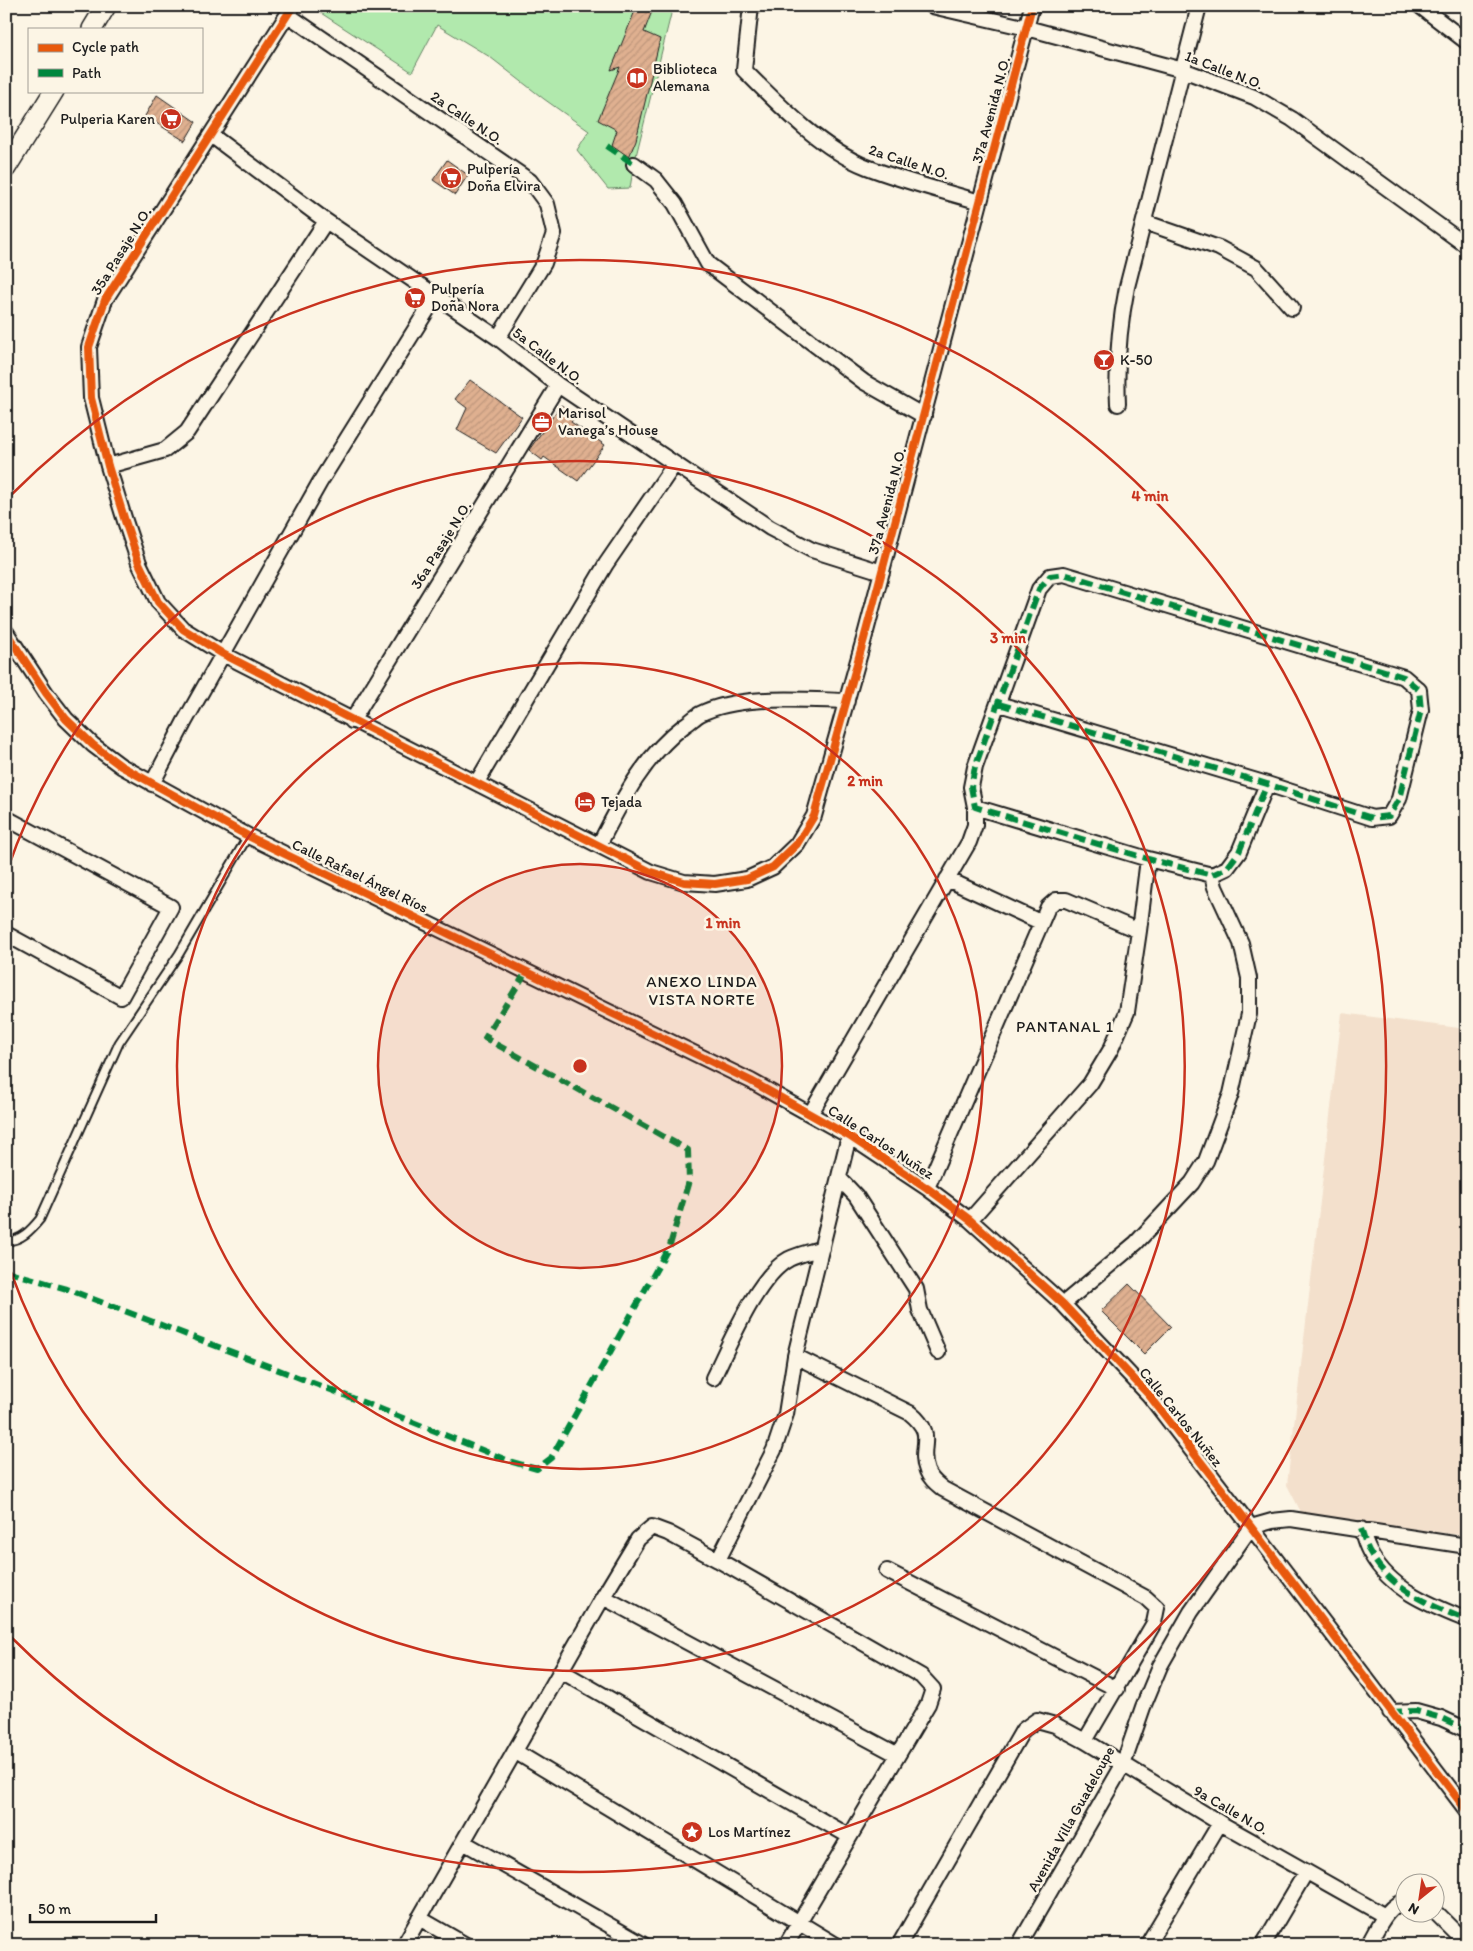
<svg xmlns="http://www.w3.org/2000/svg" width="1473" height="1951" font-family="Itim,sans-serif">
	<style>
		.built { fill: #f3e0cc }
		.green { fill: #b1e9ad; stroke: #668264 }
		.building { fill: url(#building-hatch); stroke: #1c1c1c }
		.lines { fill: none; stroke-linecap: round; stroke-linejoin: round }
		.service-casing { stroke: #1c1c1c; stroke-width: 11 }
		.minor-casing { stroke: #1c1c1c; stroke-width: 18 }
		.secondary-casing { stroke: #1c1c1c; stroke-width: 22 }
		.service { stroke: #fcf5e5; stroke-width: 7 }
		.minor { stroke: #fcf5e5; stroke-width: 14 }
		.secondary { stroke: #fcf5e5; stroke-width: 19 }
		.quiet { stroke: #00873e; stroke-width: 6; stroke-dasharray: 12 6; stroke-linecap: butt }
		.cycleway-casing { stroke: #fcf5e5; stroke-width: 11 }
		.cycleway { stroke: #e8590c; stroke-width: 8 }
		.ring { fill: none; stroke: #c8321e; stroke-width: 2.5 }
		.labels { text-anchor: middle; stroke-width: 5; stroke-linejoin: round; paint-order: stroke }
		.poi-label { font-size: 15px; fill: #1c1c1c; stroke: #fcf5e5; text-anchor: start }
		.street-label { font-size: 15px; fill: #1c1c1c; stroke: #fcf5e5 }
		.neighbourhood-label { font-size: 16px; letter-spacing: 1px; fill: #1c1c1c; stroke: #fcf5e5 }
		.centre { fill: #c8321e; stroke: #fcf5e5; stroke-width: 2.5 }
		.ring-label { font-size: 15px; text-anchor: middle; font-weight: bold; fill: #c8321e; stroke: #fcf5e5; stroke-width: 5; stroke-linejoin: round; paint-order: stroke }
	</style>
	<defs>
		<pattern id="building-hatch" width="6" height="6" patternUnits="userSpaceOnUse" patternTransform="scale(1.25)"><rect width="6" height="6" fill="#dfb090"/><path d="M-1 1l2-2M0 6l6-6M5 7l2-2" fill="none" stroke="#bf977c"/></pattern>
	</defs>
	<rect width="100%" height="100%" fill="#fcf5e5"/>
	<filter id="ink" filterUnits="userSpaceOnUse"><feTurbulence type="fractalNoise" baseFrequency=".02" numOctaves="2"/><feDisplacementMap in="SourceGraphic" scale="10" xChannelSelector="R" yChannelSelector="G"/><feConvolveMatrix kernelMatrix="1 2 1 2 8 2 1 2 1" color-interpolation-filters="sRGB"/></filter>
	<g filter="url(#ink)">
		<path class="built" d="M1342 1013 1467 1029V1536L1302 1514 1287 1485Z"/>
		<path class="green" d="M310 6H673L634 164 630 188 608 189 577 150 589 131 544 99 490 57 437 25 412 72Z"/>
		<path class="building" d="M637 6H654L644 32 660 39 636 140 629 157 612 145 617 130 598 120 620 67 611 70Z
			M157 95 196 122 185 141 145 116Z
			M447 160 468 175 455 195 433 180Z
			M470 380 522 417 496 453 457 430 467 408 455 399Z
			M561 405 576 415 571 422 605 445 578 481 544 457 542 460 529 450Z
			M1129 1284 1171 1327 1144 1354 1101 1311Z"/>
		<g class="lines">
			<g class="service-casing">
				<path id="service" d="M6 1241C21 1241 31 1230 40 1219L119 1043 179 954 248 836"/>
			</g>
			<g class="minor-casing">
				<path id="minor" d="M293 6 105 300 89 347 91 398 108 466 125 521 139 563 158 602 183 629 223 654 651 872 684 882 715 884 747 879 773 867 797 844 814 816 864 639 1032 6
					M751 6 744 70C778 104 821 149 867 167 903 181 943 191 980 202
					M932 6 1027 28 1183 70 1254 97 1292 119 1467 246
					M1420 6 1467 42
					M288 15 530 181 547 204 554 233 544 263 498 338
					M211 135 326 221 498 338 558 385 770 528 812 550 882 572
					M634 164 656 180 675 204 708 264 864 382 924 416
					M1144 222 1219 248 1256 268 1292 308
					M1118 404C1116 365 1119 327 1127 287L1199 6
					M108 466 165 450 187 432 326 221
					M6 632 46 693 66 719 93 745 121 766 248 836 751 1081 849 1136 927 1188 970 1220 1063 1304 1149 1395 1251 1527 1467 1811
					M352 721 558 385
					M477 782 606 564 674 465
					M152 784 185 721 320 482 436 296
					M975 807 1148 859 1212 875 1227 868 1239 852 1267 784
					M6 818 171 907 121 997 6 934
					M599 845C622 800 644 756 685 725 690 722 695 717 700 714 738 694 805 700 847 701
					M947 879 1040 922
					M811 1113 969 842 975 825V807L971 787 975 767 1039 589 1050 576 1064 574 1404 677 1419 690 1421 710 1399 799 1389 816 1372 818 1267 784 999 704
					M839 1178 856 1196 916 1289 920 1310 938 1352
					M927 1188 1048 907 1056 900H1066L1139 931
					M970 1220 1090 1084 1111 1049 1127 1012 1139 931 1148 859
					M1063 1304 1136 1243 1192 1183 1206 1161 1231 1094 1249 1014V978L1241 943 1215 887 1212 875
					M795 1356 910 1413C938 1436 917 1446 927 1471 930 1479 937 1484 943 1489L1146 1598 1157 1608 1154 1623 1085 1741
					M713 1378C729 1346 757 1276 789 1259 799 1254 811 1252 822 1248
					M1251 1527 1272 1521 1291 1519 1467 1546
					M1361 1529C1364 1537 1366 1547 1371 1554 1391 1590 1430 1605 1467 1620
					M718 1560 774 1450 786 1414 795 1356 849 1136
					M887 1571 1117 1689
					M603 1597 898 1755
					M561 1671 849 1836
					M1390 1712 1416 1711 1441 1718 1467 1730
					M516 1752 836 1945
					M463 1842 644 1945
					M1436 1913 1467 1944
					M419 1918 466 1945
					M404 1945 603 1597 638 1539 652 1527 668 1533 718 1560 921 1676 933 1689 928 1704 786 1945
					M899 1945 1023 1730 1037 1720 1055 1725 1085 1741 1220 1823 1385 1916
					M1019 1945 1123 1765 1143 1707 1160 1666 1191 1612 1251 1527
					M1147 1945 1220 1823
					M1263 1945 1306 1872
					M1368 1945C1377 1930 1387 1904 1406 1901"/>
			</g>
			<g class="secondary-casing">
				<path id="secondary" d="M92 29 106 6
					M6 168 54 91"/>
			</g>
			<use href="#service" class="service"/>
			<use href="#minor" class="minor"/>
			<use href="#secondary" class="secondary"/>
			<path class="quiet" d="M607 146 634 164
				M999 704 1267 784 1372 818 1389 816 1399 799 1421 710 1419 690 1404 677 1064 574 1050 576 1039 589 975 767 971 787 975 807 1148 859 1212 875 1227 868 1239 852 1267 784
				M6 1271 67 1289 373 1406 509 1461 537 1469 551 1458 670 1245 689 1181 688 1150 485 1038 526 972
				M1361 1529C1364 1537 1366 1547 1371 1554 1391 1590 1430 1605 1467 1620
				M1390 1712 1416 1711 1441 1718 1467 1730"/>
			<g class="cycleway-casing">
				<path id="cycleway" d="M293 6 105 300 89 347 91 398 108 466 125 521 139 563 158 602 183 629 223 654 651 872 684 882 715 884 747 879 773 867 797 844 814 816 864 639 1032 6
					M6 632 46 693 66 719 93 745 121 766 248 836 751 1081 849 1136 927 1188 970 1220 1063 1304 1149 1395 1251 1527 1467 1811"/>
			</g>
			<use href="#cycleway" class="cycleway"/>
		</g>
	</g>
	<circle cx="580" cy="1066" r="202" fill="#c8321e" fill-opacity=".12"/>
	<g class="ring">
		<circle cx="580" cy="1066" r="202"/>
		<circle cx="580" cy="1066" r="403"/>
		<path d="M6 874A605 605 0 1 1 6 1258"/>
		<path d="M10 496A806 806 0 1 1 10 1636"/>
	</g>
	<defs>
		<g id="library-disc" transform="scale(1.125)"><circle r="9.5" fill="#c8321e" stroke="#fcf5e5"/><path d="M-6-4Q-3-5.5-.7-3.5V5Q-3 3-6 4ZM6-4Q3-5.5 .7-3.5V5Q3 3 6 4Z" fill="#fff"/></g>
		<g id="supermarket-disc" transform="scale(1.125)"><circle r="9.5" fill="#c8321e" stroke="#fcf5e5"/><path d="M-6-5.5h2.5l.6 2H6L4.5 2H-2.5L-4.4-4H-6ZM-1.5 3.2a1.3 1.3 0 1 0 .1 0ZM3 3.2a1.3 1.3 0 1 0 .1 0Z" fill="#fff"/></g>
		<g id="bar-disc" transform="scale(1.125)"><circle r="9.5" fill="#c8321e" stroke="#fcf5e5"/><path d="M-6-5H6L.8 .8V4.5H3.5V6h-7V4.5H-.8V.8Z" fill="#fff"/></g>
		<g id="office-disc" transform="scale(1.125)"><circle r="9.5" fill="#c8321e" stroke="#fcf5e5"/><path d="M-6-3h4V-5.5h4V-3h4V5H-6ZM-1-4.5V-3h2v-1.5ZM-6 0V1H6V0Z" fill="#fff"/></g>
		<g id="hotel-disc" transform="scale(1.125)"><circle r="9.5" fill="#c8321e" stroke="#fcf5e5"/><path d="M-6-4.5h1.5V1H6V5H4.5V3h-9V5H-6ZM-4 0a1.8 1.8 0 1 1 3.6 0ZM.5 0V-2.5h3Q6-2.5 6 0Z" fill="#fff"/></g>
		<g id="sight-disc" transform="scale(1.125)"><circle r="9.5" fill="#c8321e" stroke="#fcf5e5"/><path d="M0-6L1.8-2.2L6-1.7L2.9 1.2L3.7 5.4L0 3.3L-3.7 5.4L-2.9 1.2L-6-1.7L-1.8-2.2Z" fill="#fff"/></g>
	</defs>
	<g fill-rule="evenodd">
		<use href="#library-disc" x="637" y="78"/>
		<use href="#supermarket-disc" x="171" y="119"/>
		<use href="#supermarket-disc" x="451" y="178"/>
		<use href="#supermarket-disc" x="415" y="298"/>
		<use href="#bar-disc" x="1104" y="360"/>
		<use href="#office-disc" x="542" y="422"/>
		<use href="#hotel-disc" x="585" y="802"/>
		<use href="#sight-disc" x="692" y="1832"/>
	</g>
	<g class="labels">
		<g class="poi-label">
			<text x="653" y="74">Biblioteca<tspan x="653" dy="17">Alemana</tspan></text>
			<text x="155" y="124" text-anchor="end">Pulperia Karen</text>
			<text x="467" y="174">Pulpería<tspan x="467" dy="17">Doña Elvira</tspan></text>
			<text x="431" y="294">Pulpería<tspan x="431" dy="17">Doña Nora</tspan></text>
			<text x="1120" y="365">K-50</text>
			<text x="558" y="418">Marisol<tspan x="558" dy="17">Vanega’s House</tspan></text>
			<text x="601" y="807">Tejada</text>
			<text x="708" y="1837">Los Martínez</text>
		</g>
		<g class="street-label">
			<text transform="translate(1224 70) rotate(21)" y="5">1a Calle N.O.</text>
			<text transform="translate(991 110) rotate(-75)" y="5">37a Avenida N.O.</text>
			<text transform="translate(467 118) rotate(34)" y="5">2a Calle N.O.</text>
			<text transform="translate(909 162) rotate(18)" y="5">2a Calle N.O.</text>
			<text transform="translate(121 251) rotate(-58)" y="5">35a Pasaje N.O.</text>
			<text transform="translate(548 356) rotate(37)" y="5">5a Calle N.O.</text>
			<text transform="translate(887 501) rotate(-75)" y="5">37a Avenida N.O.</text>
			<text transform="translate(441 545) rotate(-58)" y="5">36a Pasaje N.O.</text>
			<text transform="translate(360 876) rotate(26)" y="5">Calle Rafael Ángel Ríos</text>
			<text transform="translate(881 1142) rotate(33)" y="5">Calle Carlos Nuñez</text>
			<text transform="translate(1181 1417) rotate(51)" y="5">Calle Carlos Nuñez</text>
			<text transform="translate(1231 1810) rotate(30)" y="5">9a Calle N.O.</text>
			<text transform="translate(1071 1819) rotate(-61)" y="5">Avenida Villa Guadeloupe</text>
		</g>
		<g class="neighbourhood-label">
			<text x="702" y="987">ANEXO LINDA<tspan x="702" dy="18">VISTA NORTE</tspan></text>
			<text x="1065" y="1032">PANTANAL 1</text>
		</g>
	</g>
	<circle cx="580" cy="1066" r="8" class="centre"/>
	<g class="ring-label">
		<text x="1150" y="501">4 min</text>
		<text x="1008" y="643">3 min</text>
		<text x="865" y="786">2 min</text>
		<text x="723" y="928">1 min</text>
	</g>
	<rect width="1473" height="1951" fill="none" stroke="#fcf5e5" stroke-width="25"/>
	<rect x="12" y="12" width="1448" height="1926" fill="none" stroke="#1c1c1c" stroke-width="2" filter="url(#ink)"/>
	<rect x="28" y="28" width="175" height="65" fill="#fcf5e5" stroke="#a29e95"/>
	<rect x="38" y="44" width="25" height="8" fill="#e8590c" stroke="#a29e95"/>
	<text x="72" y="52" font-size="15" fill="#1c1c1c">Cycle path</text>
	<rect x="38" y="69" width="25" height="8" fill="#00873e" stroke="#a29e95"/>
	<text x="72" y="78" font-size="15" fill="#1c1c1c">Path</text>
	<g transform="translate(1420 1898) rotate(210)"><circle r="24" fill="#fcf5e5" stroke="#a29e95"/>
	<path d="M0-4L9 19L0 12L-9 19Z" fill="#c8321e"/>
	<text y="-8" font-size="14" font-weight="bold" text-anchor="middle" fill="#1c1c1c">N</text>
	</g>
	<path d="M30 1914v8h126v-8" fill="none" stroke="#1c1c1c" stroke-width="2.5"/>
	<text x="38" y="1914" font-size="15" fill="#1c1c1c" stroke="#fcf5e5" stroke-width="4" paint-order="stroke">50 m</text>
</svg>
